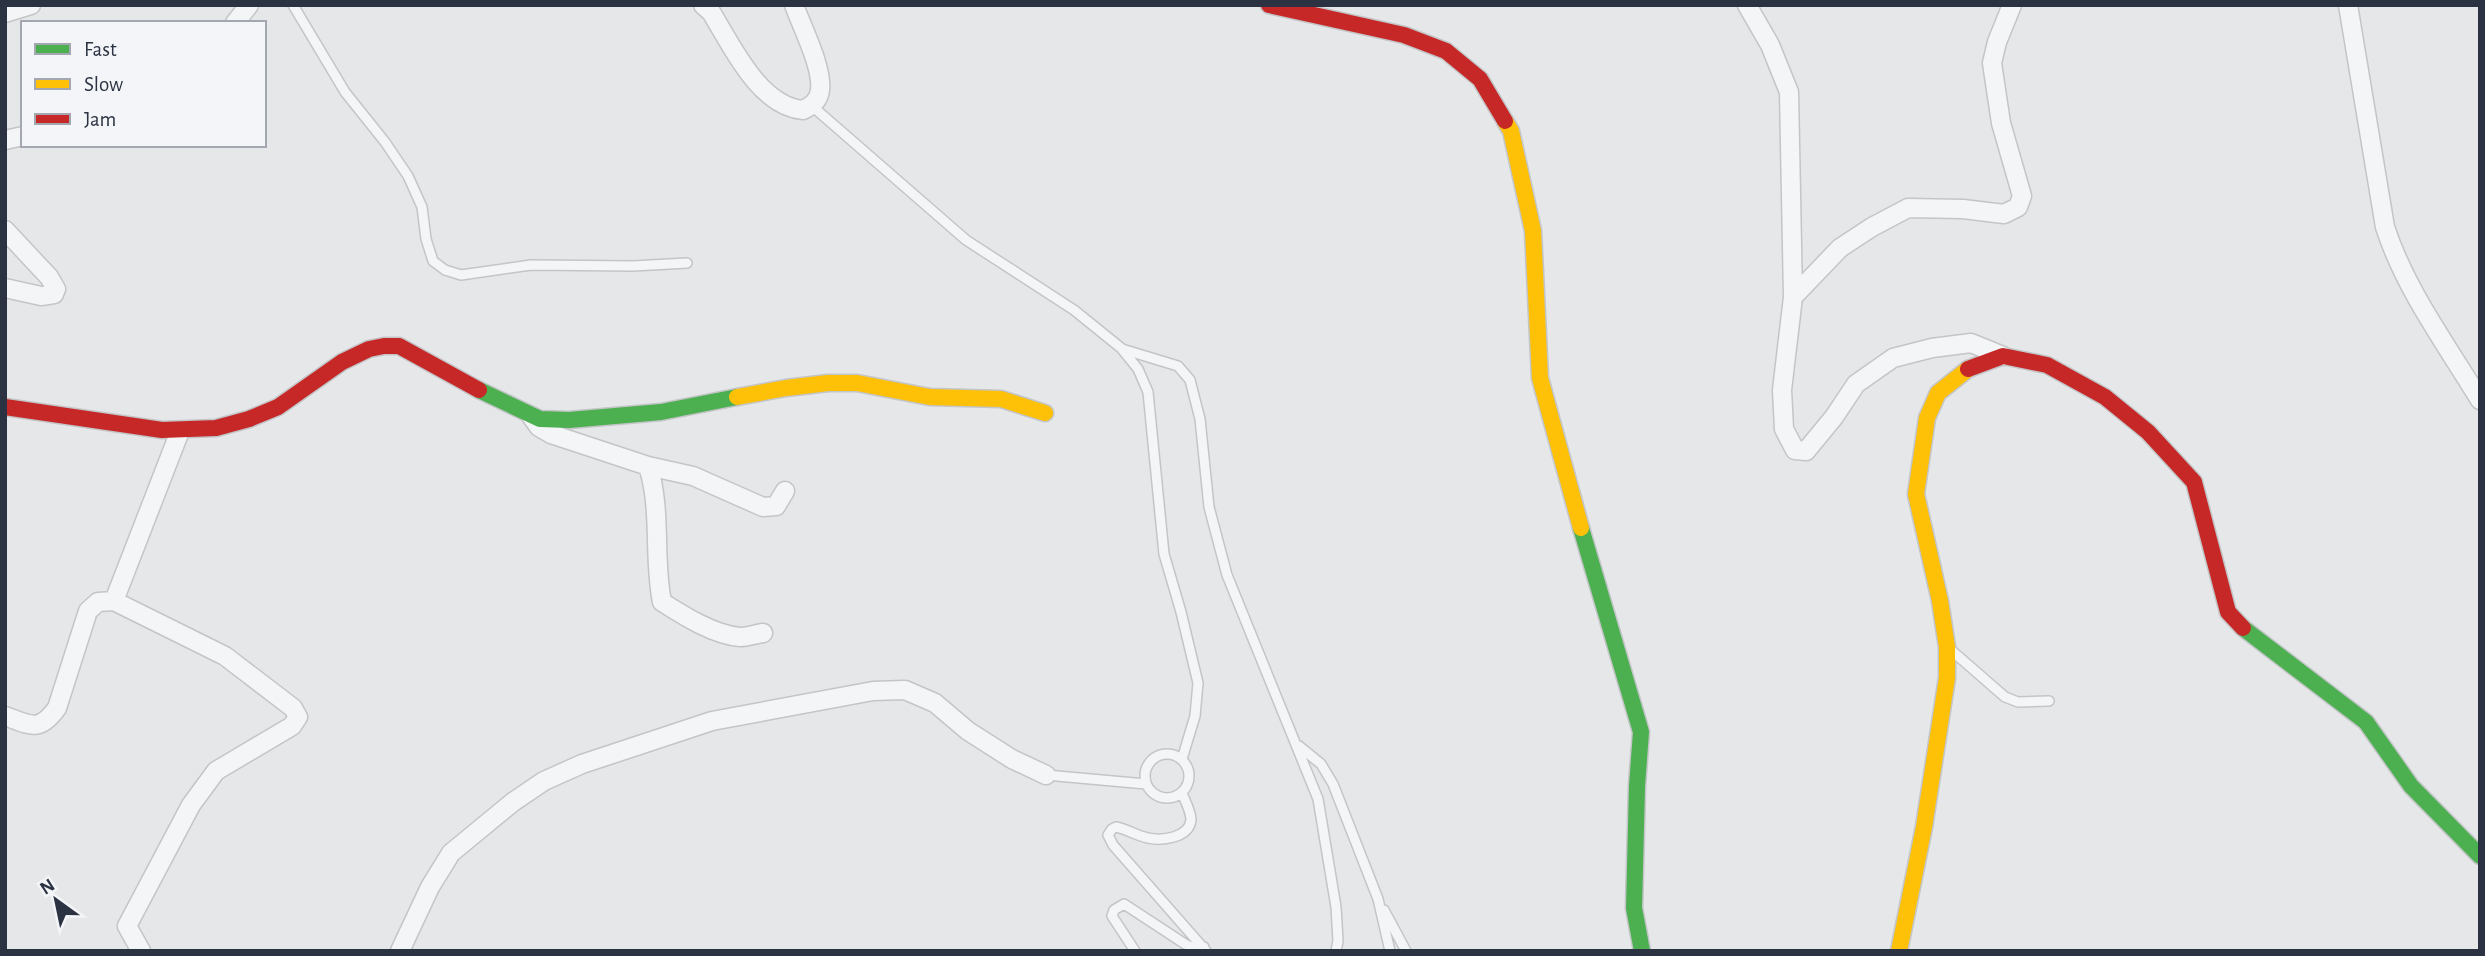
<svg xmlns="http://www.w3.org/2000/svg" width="2485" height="956" font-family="'Alegreya Sans',sans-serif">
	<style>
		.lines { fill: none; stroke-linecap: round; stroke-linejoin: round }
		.lane-casing { stroke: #c3c5c7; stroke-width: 12 }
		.street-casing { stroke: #c3c5c7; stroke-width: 21 }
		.fast-casing { stroke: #c3c5c7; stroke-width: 19 }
		.slow-casing { stroke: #c3c5c7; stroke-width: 19 }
		.jam-casing { stroke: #c3c5c7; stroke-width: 19 }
		.lane { stroke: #f4f5f6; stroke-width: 9 }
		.street { stroke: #f4f5f6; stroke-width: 18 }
		.fast { stroke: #4caf50; stroke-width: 16 }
		.slow { stroke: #ffc107; stroke-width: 16 }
		.jam { stroke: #c62828; stroke-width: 16 }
	</style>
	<rect width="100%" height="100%" fill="#e5e7e9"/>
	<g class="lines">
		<g class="lane-casing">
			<path id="lane" d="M293 5 345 92 385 142 408 176 422 207 426 239 433 261 445 270 461 275 531 265 633 266 687 263
				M812 106 966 240 1074 310 1121 348 1138 369 1148 392 1164 554 1181 612 1198 683 1195 716 1182 759
				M1122 349 1178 366 1190 380 1200 419 1209 507 1227 575 1318 799 1336 907 1338 941 1336 951
				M1951 650 2005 697 2018 702 2049 701
				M1299 746 1321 764 1333 784 1378 899 1390 951
				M1145 776a22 22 0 1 1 44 0a22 22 0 1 1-44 0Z
				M1046 775 1146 784
				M1182 793C1185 801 1191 811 1191 820 1189 838 1162 841 1148 838 1137 836 1127 829 1116 827L1112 829 1108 835 1113 845 1206 951
				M1384 910 1406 951
				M1135 951 1112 916 1114 910 1124 904 1185 944 1196 949 1204 947"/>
		</g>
		<g class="street-casing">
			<path id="street" d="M703 5 711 12C732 46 759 106 803 110 811 106 819 101 820 90 823 68 802 27 794 5
				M1747 5 1770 45 1789 92 1793 297 1782 390 1784 429 1795 450 1806 451 1834 417 1856 384 1893 358 1932 348 1971 343 2003 356
				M2348 5 2385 227C2405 289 2446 344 2480 400
				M5 13 31 5
				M235 23 249 5
				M5 140 23 136
				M5 230 49 277 56 289 54 294 41 296 5 288
				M1793 297 1840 248 1872 227 1908 208 1963 209 2004 214 2018 207 2022 196 2001 123 1992 63 1997 42 2012 5
				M531 416 539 427 551 434 648 466 693 476 763 507 776 506 785 491
				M648 466C662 510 653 558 662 602 684 616 714 635 740 637 747 637 756 634 763 633
				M114 601 225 656 293 708 298 717 292 726 216 771 191 805 127 926 141 951
				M5 716C30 725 39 733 57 708L88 611 98 602 114 601 180 431
				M400 951 430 887 451 853 513 802 544 781 582 764 712 721 873 691 905 690 935 703 968 731 1012 759 1046 775"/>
		</g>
		<g class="fast-casing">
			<path id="fast" d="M479 390 540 419 569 420 661 412 737 397
				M1581 528 1641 732 1637 786 1634 908 1642 951
				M2243 628 2366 722 2411 786 2480 856"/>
		</g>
		<g class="slow-casing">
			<path id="slow" d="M1505 121 1511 131 1533 231 1540 378 1581 528
				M737 397 786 388 828 383H857L930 397 1001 399 1045 413
				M1899 951 1924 827 1947 678V647L1940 601 1916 494 1927 418 1938 393 1968 369"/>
		</g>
		<g class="jam-casing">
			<path id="jam" d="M1269 5 1404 35 1446 51 1480 79 1505 121
				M1968 369 2003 356 2047 365 2105 397 2148 432 2194 482 2228 612 2243 628
				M5 407 162 430 216 428 249 419 278 407 342 362 369 349 384 346H399L479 390"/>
		</g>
		<use href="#lane" class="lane"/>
		<use href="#street" class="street"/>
		<use href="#fast" class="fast"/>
		<use href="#slow" class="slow"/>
		<use href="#jam" class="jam"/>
	</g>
	<rect width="2485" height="956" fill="none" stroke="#2b3343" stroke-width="14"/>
	<rect x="21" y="21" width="245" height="126" fill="#f3f5f8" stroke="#a3a7b0" stroke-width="2"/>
	<rect x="35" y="44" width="35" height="10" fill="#4caf50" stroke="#a3a7b0" stroke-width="2"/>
	<text x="84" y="56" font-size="21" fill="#2b3343">Fast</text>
	<rect x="35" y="79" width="35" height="10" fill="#ffc107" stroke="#a3a7b0" stroke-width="2"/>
	<text x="84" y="91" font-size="21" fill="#2b3343">Slow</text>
	<rect x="35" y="114" width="35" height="10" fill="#c62828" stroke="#a3a7b0" stroke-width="2"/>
	<text x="84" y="126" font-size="21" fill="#2b3343">Jam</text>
	<g transform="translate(56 900) rotate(327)" stroke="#f3f5f8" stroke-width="5" paint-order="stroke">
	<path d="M0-5L12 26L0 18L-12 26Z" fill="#2b3343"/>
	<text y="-10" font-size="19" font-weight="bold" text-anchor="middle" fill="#2b3343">N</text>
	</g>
</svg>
